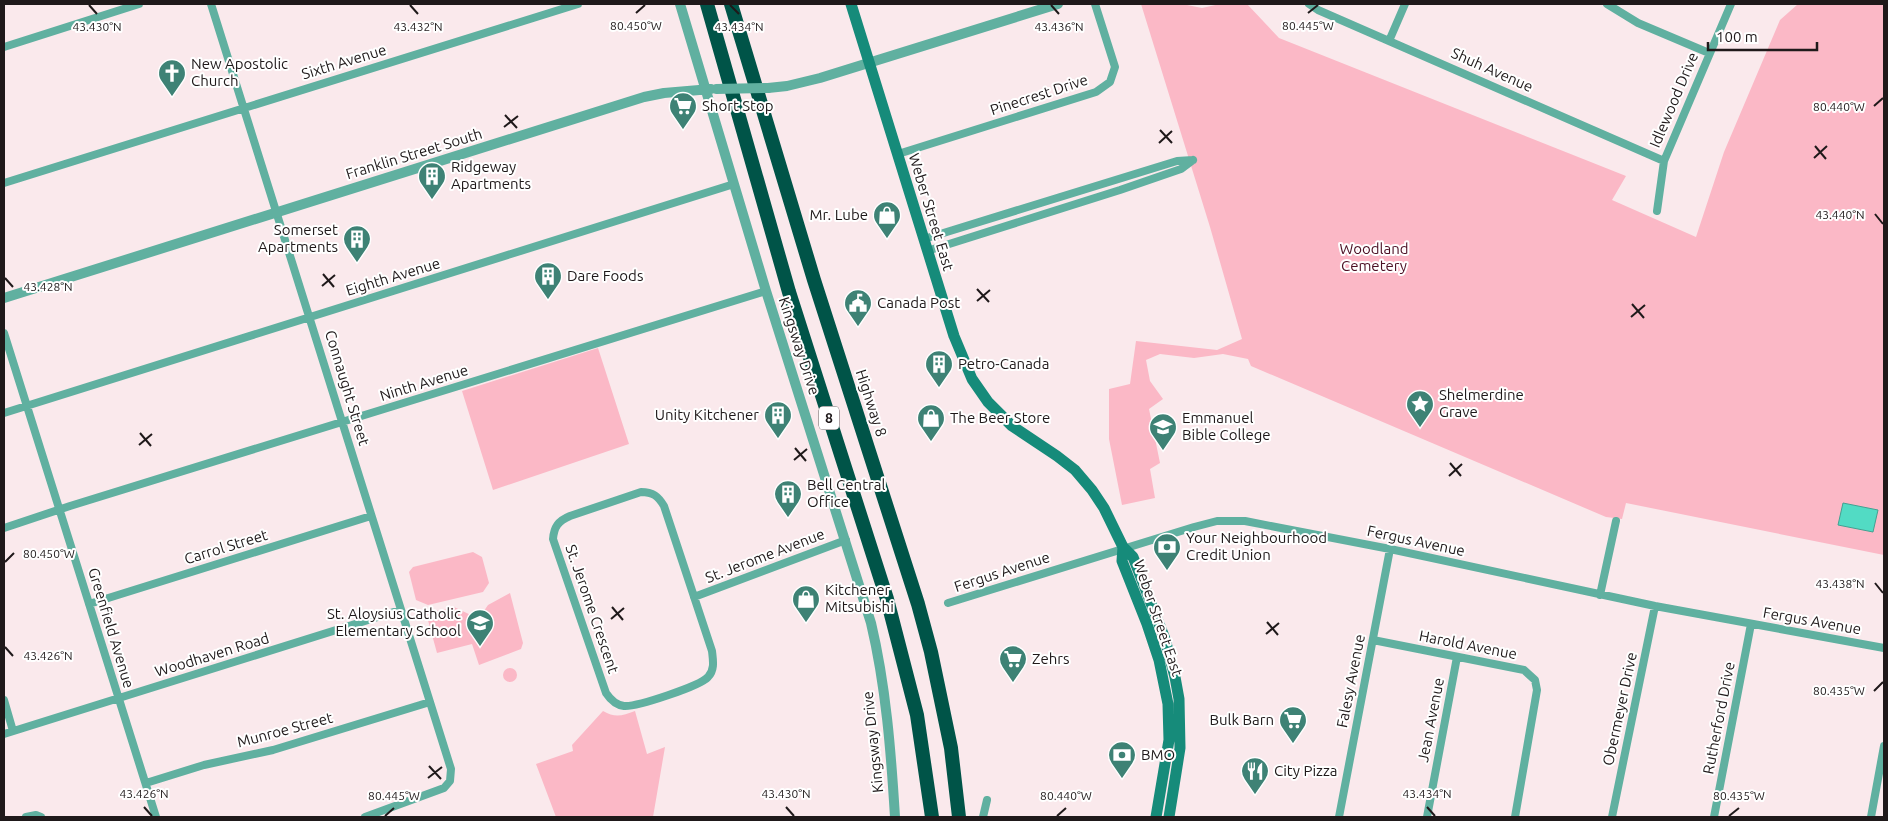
<svg xmlns="http://www.w3.org/2000/svg" width="1888" height="821" font-family="Ubuntu,sans-serif">
	<style>
		.green { fill: #fbb8c6 }
		.water { fill: #52dbc4; stroke: #43a191 }
		.lines { fill: none; stroke-linecap: round; stroke-linejoin: round }
		.minor { stroke: #60b0a0; stroke-width: 8 }
		.tertiary { stroke: #60b0a0; stroke-width: 10 }
		.secondary { stroke: #168b7a; stroke-width: 11 }
		.motorway { stroke: #005448; stroke-width: 14 }
		.tertiary-bridge { stroke: #60b0a0; stroke-width: 10 }
		.ticks { fill: none; stroke: #1f191a; stroke-width: 2 }
		.labels { text-anchor: middle; stroke-width: 4; stroke-linejoin: round; paint-order: stroke }
		.shield { fill: #fff; stroke: #625e5f; stroke-width: 1 }
		.shield-label { font-size: 14px; font-weight: bold; fill: #1f191a }
		.street-label { font-size: 15px; fill: #1f191a; stroke: #fff }
		.poi-label { font-size: 15px; fill: #1f191a; stroke: #fff; text-anchor: start }
		.park-label { font-size: 15px; fill: #4c0f24; stroke: #fff }
		.ticks-label { font-size: 12px; text-anchor: middle; fill: #1f191a; stroke: #fff; stroke-width: 4; stroke-linejoin: round; paint-order: stroke }
	</style>
	<rect width="100%" height="100%" fill="#fae9ec"/>
	<path class="green" d="M1141 4H1182L1202 8 1220 4H1247L1279 38 1626 176 1612 200 1696 237 1724 152 1780 20 1798 4H1884V555L1626 503 1622 519 1606 517 1251 366 1248 359 1223 354 1194 358 1160 354 1146 360 1150 381 1163 399 1149 409 1160 463 1150 469 1155 498 1122 505 1109 439V389L1130 384 1136 341 1217 350 1242 339 1210 227Z
		M598 348 629 444 493 490 462 391Z
		M473 552 482 557 489 583 483 592 428 605 416 600 409 572 413 567Z
		M510 593 523 643 521 649 479 665 472 644 437 653 426 613 454 607 473 616 475 624 488 605Z
		M503 675a7 7 0 1 1 14 0a7 7 0 1 1-14 0Z
		M603 711C615 718 622 716 635 711L647 754 665 747 653 817H556L536 764 573 751 572 745Z"/>
	<path class="water" d="M1843 503 1878 510 1873 532 1838 525Z"/>
	<g class="lines">
		<path class="minor" d="M211 4 451 769 450 781 444 788 365 817
			M1309 4 1318 10 1664 161
			M1607 4 1638 23 1709 53
			M1389 41 1405 4
			M4 47 139 4
			M898 154 1096 92 1110 82 1115 67 1095 4
			M4 183 578 4
			M1657 211 1664 161 1731 4
			M924 239 1177 161 1193 160
			M927 251 1120 190 1181 169 1193 160
			M4 333 156 817
			M4 413 734 184
			M641 492C653 492 658 496 664 506L712 651C713 660 715 670 708 677 700 686 637 707 624 706 616 705 610 699 606 693L553 539C554 527 558 521 570 516Z
			M4 528 70 506 766 291
			M1600 595 1616 521
			M694 597 846 540
			M948 603 1194 527 1217 521H1245L1390 549 1655 606 1884 648
			M89 604 371 516
			M1373 640 1524 670 1535 680 1537 690 1515 817
			M4 700 13 731
			M4 734 400 610
			M146 783 204 765 273 750 430 702
			M26 817 36 815 41 817
			M983 817 987 800
			M1339 817 1390 549
			M1427 817 1457 657
			M1612 817 1655 606
			M1714 817 1751 624
			M1871 817 1884 746"/>
		<path class="tertiary" d="M680 4 766 291 871 623C886 686 891 752 895 817
			M768 88 787 86 820 78 1058 4
			M4 298 644 97 664 93 711 89"/>
		<path class="secondary" d="M851 4 954 336 972 379 988 402 1012 426 1057 456 1075 470 1092 490 1104 508 1123 547 1133 557 1165 639 1175 677 1179 699 1180 748 1169 817
			M1123 547 1122 561 1147 624 1159 660 1168 704 1169 740 1156 817"/>
		<path class="motorway" d="M707 4 789 292 887 599 917 715 932 817
			M731 4 814 280 918 604 931 652 951 748 959 817"/>
		<path class="tertiary-bridge" d="M716 89 768 88"/>
	</g>
	<path class="ticks" d="M89 5 97 14M410 5 418 14M730 5 739 14M1051 5 1059 14M636 13 645 5M1308 13 1318 5M1874 106 1883 98M505 115 517 128M504 127 518 116M1160 130 1172 143M1159 143 1172 131M1815 146 1826 159M1814 158 1827 146M1875 214 1883 224M323 274 334 287M5 278 13 287M322 286 335 275M977 289 989 302M977 301 990 290M1632 304 1644 318M1631 317 1645 305M140 433 151 446M139 445 152 434M795 448 806 461M794 460 807 449M1450 463 1461 476M1449 476 1462 464M5 562 14 553M1875 583 1883 593M612 607 623 620M611 619 624 608M1267 622 1278 635M1266 634 1279 623M5 647 13 656M1874 691 1883 682M429 766 441 779M428 778 442 767M144 807 152 816M786 807 794 816M1427 807 1435 816M385 816 394 808M1057 816 1066 808M1729 816 1739 808"/>
	<defs>
		<g id="church-pin" transform="scale(1.4375)"><path d="M0 17L-7.5 6A9.5 9.5 0 1 1 7.5 6Z" fill="#3e8275" stroke="#fff"/><path d="M-1.2-6h2.4v3.5h3.3v2.4h-3.3V6h-2.4V-.1h-3.3v-2.4h3.3Z" fill="#fff"/></g>
		<g id="supermarket-pin" transform="scale(1.4375)"><path d="M0 17L-7.5 6A9.5 9.5 0 1 1 7.5 6Z" fill="#3e8275" stroke="#fff"/><path d="M-6-5.5h2.5l.6 2H6L4.5 2H-2.5L-4.4-4H-6ZM-1.5 3.2a1.3 1.3 0 1 0 .1 0ZM3 3.2a1.3 1.3 0 1 0 .1 0Z" fill="#fff"/></g>
		<g id="building-pin" transform="scale(1.4375)"><path d="M0 17L-7.5 6A9.5 9.5 0 1 1 7.5 6Z" fill="#3e8275" stroke="#fff"/><path d="M-4-6H4V6H1V3H-1V6H-4ZM-2.5-4.3h1.7v1.8h-1.7ZM.8-4.3h1.7v1.8H.8ZM-2.5-1h1.7V.8h-1.7ZM.8-1h1.7V.8H.8Z" fill="#fff"/></g>
		<g id="shop-pin" transform="scale(1.4375)"><path d="M0 17L-7.5 6A9.5 9.5 0 1 1 7.5 6Z" fill="#3e8275" stroke="#fff"/><path d="M-5-2.5h2.3a2.7 3.5 0 0 1 5.4 0H5L5.5 6h-11ZM-1.5-2.5h3a1.5 2.3 0 0 0-3 0Z" fill="#fff"/></g>
		<g id="civic-pin" transform="scale(1.4375)"><path d="M0 17L-7.5 6A9.5 9.5 0 1 1 7.5 6Z" fill="#3e8275" stroke="#fff"/><path d="M-.6-6.5H3V-4.5H.6V-3L4-1V1h2V6H-6V1h2V-1L-.6-3ZM-1.2 2.5V6h2.4V2.5Z" fill="#fff"/></g>
		<g id="sight-pin" transform="scale(1.4375)"><path d="M0 17L-7.5 6A9.5 9.5 0 1 1 7.5 6Z" fill="#3e8275" stroke="#fff"/><path d="M0-6L1.8-2.2L6-1.7L2.9 1.2L3.7 5.4L0 3.3L-3.7 5.4L-2.9 1.2L-6-1.7L-1.8-2.2Z" fill="#fff"/></g>
		<g id="university-pin" transform="scale(1.4375)"><path d="M0 17L-7.5 6A9.5 9.5 0 1 1 7.5 6Z" fill="#3e8275" stroke="#fff"/><path d="M0-5L7-2L0 1L-7-2ZM-4 1L0 2.5L4 1V4Q0 6-4 4Z" fill="#fff"/></g>
		<g id="bank-pin" transform="scale(1.4375)"><path d="M0 17L-7.5 6A9.5 9.5 0 1 1 7.5 6Z" fill="#3e8275" stroke="#fff"/><path d="M-6-4H6V4H-6ZM0-2.3a2.3 2.3 0 1 0 0 4.6a2.3 2.3 0 1 0 0-4.6Z" fill="#fff"/></g>
		<g id="school-pin" transform="scale(1.4375)"><path d="M0 17L-7.5 6A9.5 9.5 0 1 1 7.5 6Z" fill="#3e8275" stroke="#fff"/><path d="M0-5L7-2L0 1L-7-2ZM-4 1L0 2.5L4 1V4Q0 6-4 4Z" fill="#fff"/></g>
		<g id="restaurant-pin" transform="scale(1.4375)"><path d="M0 17L-7.5 6A9.5 9.5 0 1 1 7.5 6Z" fill="#3e8275" stroke="#fff"/><path d="M-5-6h1v4h1v-4h1v4h1v-4h1v5L-1.5 .5V6h-2V.5L-5-1ZM5-6V6H3V1.5H1.5Q1.5-4 5-6Z" fill="#fff"/></g>
	</defs>
	<g fill-rule="evenodd">
		<use href="#church-pin" x="172" y="73"/>
		<use href="#supermarket-pin" x="683" y="106"/>
		<use href="#building-pin" x="432" y="176"/>
		<use href="#shop-pin" x="887" y="215"/>
		<use href="#building-pin" x="357" y="239"/>
		<use href="#building-pin" x="548" y="276"/>
		<use href="#civic-pin" x="858" y="303"/>
		<use href="#building-pin" x="939" y="364"/>
		<use href="#sight-pin" x="1420" y="404"/>
		<use href="#building-pin" x="778" y="415"/>
		<use href="#shop-pin" x="931" y="418"/>
		<use href="#university-pin" x="1163" y="427"/>
		<use href="#building-pin" x="788" y="494"/>
		<use href="#bank-pin" x="1167" y="547"/>
		<use href="#shop-pin" x="806" y="599"/>
		<use href="#school-pin" x="480" y="623"/>
		<use href="#supermarket-pin" x="1013" y="659"/>
		<use href="#supermarket-pin" x="1293" y="720"/>
		<use href="#bank-pin" x="1122" y="755"/>
		<use href="#restaurant-pin" x="1255" y="771"/>
	</g>
	<g class="labels">
		<rect class="shield" x="819" y="406.5" width="20" height="23" rx="4"/>
		<g class="shield-label">
			<text x="829" y="423">8</text>
		</g>
		<g class="street-label">
			<text transform="translate(344 62) rotate(-17)" y="5">Sixth Avenue</text>
			<text transform="translate(1492 70) rotate(24)" y="5">Shuh Avenue</text>
			<text transform="translate(1039 95) rotate(-18)" y="5">Pinecrest Drive</text>
			<text transform="translate(1674 100) rotate(-67)" y="5">Idlewood Drive</text>
			<text transform="translate(414 154) rotate(-17)" y="5">Franklin Street South</text>
			<text transform="translate(931 212) rotate(73)" y="5">Weber Street East</text>
			<text transform="translate(393 277) rotate(-17)" y="5">Eighth Avenue</text>
			<text transform="translate(799 346) rotate(72)" y="5">Kingsway Drive</text>
			<text transform="translate(424 383) rotate(-17)" y="5">Ninth Avenue</text>
			<text transform="translate(347 388) rotate(73)" y="5">Connaught Street</text>
			<text transform="translate(871 403) rotate(72)" y="5">Highway 8</text>
			<text transform="translate(1416 541) rotate(12)" y="5">Fergus Avenue</text>
			<text transform="translate(226 547) rotate(-17)" y="5">Carrol Street</text>
			<text transform="translate(765 556) rotate(-21)" y="5">St. Jerome Avenue</text>
			<text transform="translate(1002 572) rotate(-18)" y="5">Fergus Avenue</text>
			<text transform="translate(592 609) rotate(71)" y="5">St. Jerome Crescent</text>
			<text transform="translate(1158 618) rotate(71)" y="5">Weber Street East</text>
			<text transform="translate(1812 621) rotate(10)" y="5">Fergus Avenue</text>
			<text transform="translate(111 628) rotate(73)" y="5">Greenfield Avenue</text>
			<text transform="translate(1468 645) rotate(11)" y="5">Harold Avenue</text>
			<text transform="translate(212 655) rotate(-17)" y="5">Woodhaven Road</text>
			<text transform="translate(1351 681) rotate(-79)" y="5">Falesy Avenue</text>
			<text transform="translate(1620 709) rotate(-78)" y="5">Obermeyer Drive</text>
			<text transform="translate(1719 718) rotate(-79)" y="5">Rutherford Drive</text>
			<text transform="translate(1431 720) rotate(-79)" y="5">Jean Avenue</text>
			<text transform="translate(285 730) rotate(-15)" y="5">Munroe Street</text>
			<text transform="translate(873 742) rotate(-96)" y="5">Kingsway Drive</text>
		</g>
		<g class="poi-label">
			<text x="191" y="69">New Apostolic<tspan x="191" dy="17">Church</tspan></text>
			<text x="702" y="111">Short Stop</text>
			<text x="451" y="172">Ridgeway<tspan x="451" dy="17">Apartments</tspan></text>
			<text x="868" y="220" text-anchor="end">Mr. Lube</text>
			<text x="338" y="235" text-anchor="end">Somerset<tspan x="338" dy="17">Apartments</tspan></text>
			<text x="567" y="281">Dare Foods</text>
			<text x="877" y="308">Canada Post</text>
			<text x="958" y="369">Petro-Canada</text>
			<text x="1439" y="400">Shelmerdine<tspan x="1439" dy="17">Grave</tspan></text>
			<text x="759" y="420" text-anchor="end">Unity Kitchener</text>
			<text x="950" y="423">The Beer Store</text>
			<text x="1182" y="423">Emmanuel<tspan x="1182" dy="17">Bible College</tspan></text>
			<text x="807" y="490">Bell Central<tspan x="807" dy="17">Office</tspan></text>
			<text x="1186" y="543">Your Neighbourhood<tspan x="1186" dy="17">Credit Union</tspan></text>
			<text x="825" y="595">Kitchener<tspan x="825" dy="17">Mitsubishi</tspan></text>
			<text x="461" y="619" text-anchor="end">St. Aloysius Catholic<tspan x="461" dy="17">Elementary School</tspan></text>
			<text x="1032" y="664">Zehrs</text>
			<text x="1274" y="725" text-anchor="end">Bulk Barn</text>
			<text x="1141" y="760">BMO</text>
			<text x="1274" y="776">City Pizza</text>
		</g>
		<g class="park-label">
			<text x="1374" y="254">Woodland<tspan x="1374" dy="17">Cemetery</tspan></text>
		</g>
	</g>
	<g class="ticks-label">
		<text x="636" y="30">80.450°W</text>
		<text x="1308" y="30">80.445°W</text>
		<text x="97" y="31">43.430°N</text>
		<text x="418" y="31">43.432°N</text>
		<text x="739" y="31">43.434°N</text>
		<text x="1059" y="31">43.436°N</text>
		<text x="1839" y="111">80.440°W</text>
		<text x="1840" y="219">43.440°N</text>
		<text x="48" y="291">43.428°N</text>
		<text x="49" y="558">80.450°W</text>
		<text x="1840" y="588">43.438°N</text>
		<text x="48" y="660">43.426°N</text>
		<text x="1839" y="695">80.435°W</text>
		<text x="144" y="798">43.426°N</text>
		<text x="786" y="798">43.430°N</text>
		<text x="1427" y="798">43.434°N</text>
		<text x="394" y="800">80.445°W</text>
		<text x="1066" y="800">80.440°W</text>
		<text x="1739" y="800">80.435°W</text>
	</g>
	<rect width="1888" height="821" fill="none" stroke="#1f191a" stroke-width="10"/>
	<path d="M1708 42v8h109v-8" fill="none" stroke="#1f191a" stroke-width="2.5"/>
	<text x="1716" y="42" font-size="15" fill="#1f191a" stroke="#ffffff" stroke-width="4" paint-order="stroke">100 m</text>
</svg>
